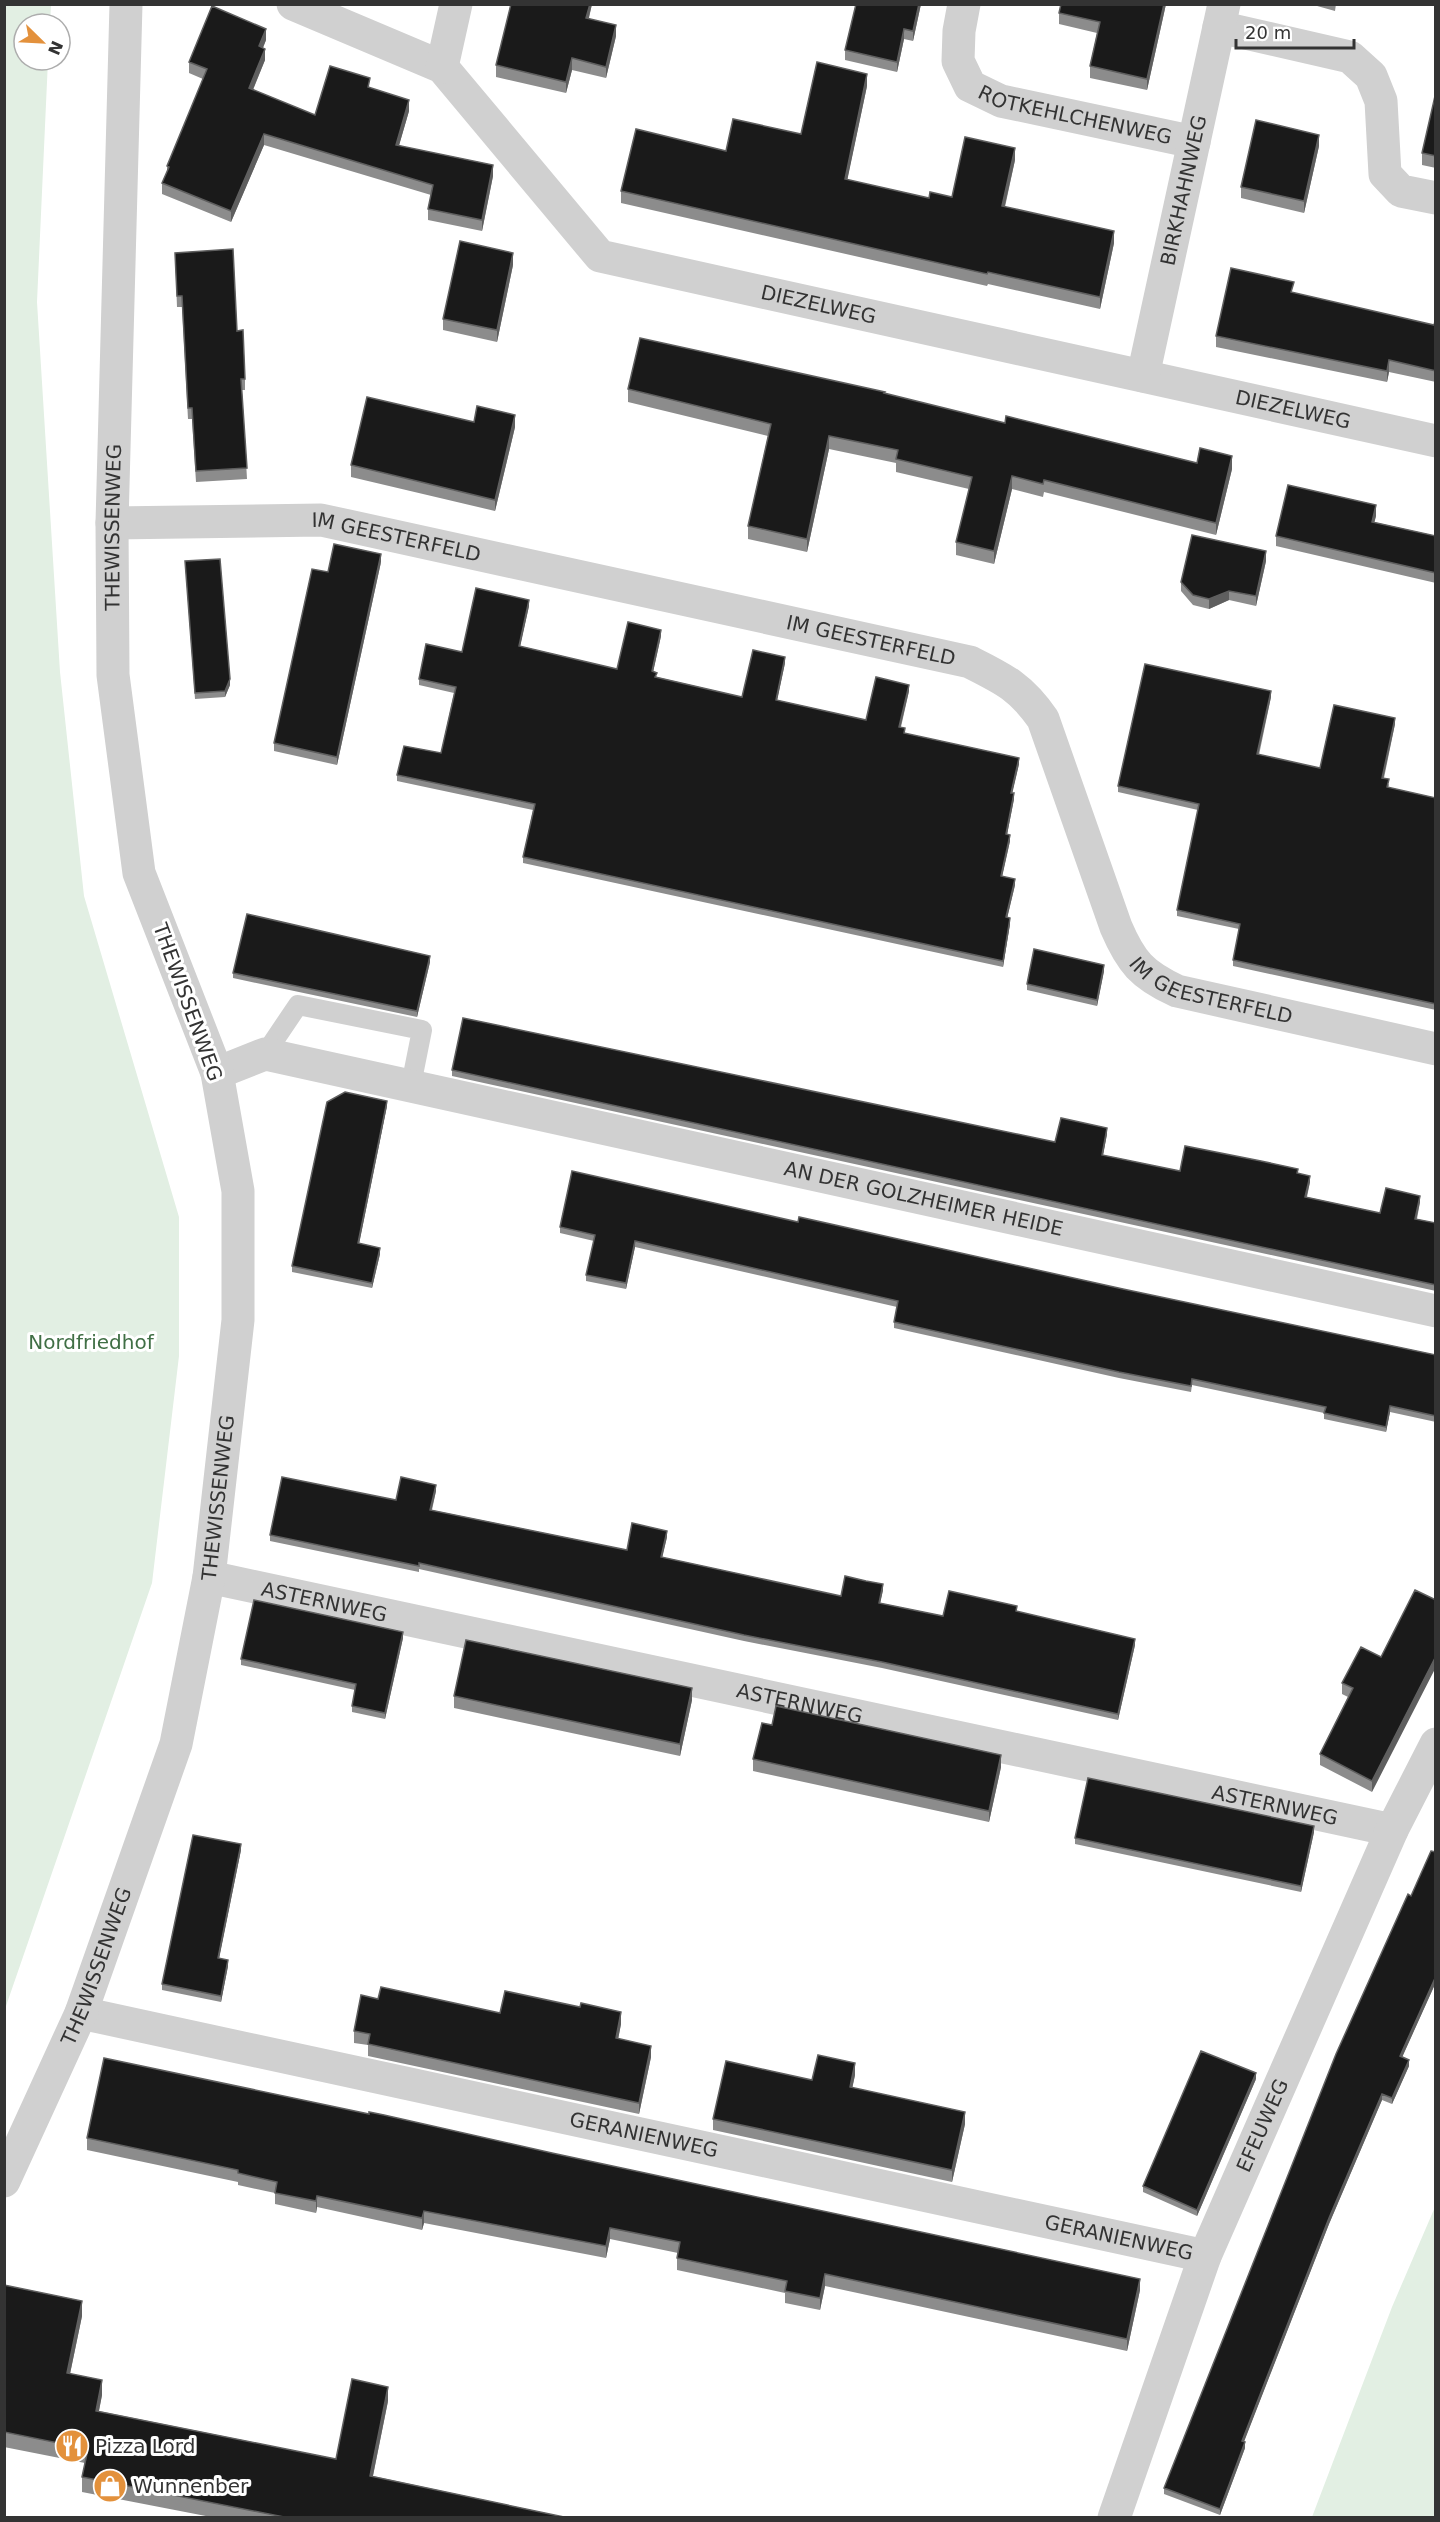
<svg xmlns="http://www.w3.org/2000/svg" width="1440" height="2522" font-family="'DejaVu Sans',sans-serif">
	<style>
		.green { fill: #e2efe3 }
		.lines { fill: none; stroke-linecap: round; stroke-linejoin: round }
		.service { stroke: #d0d0d0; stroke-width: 20 }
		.minor { stroke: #d0d0d0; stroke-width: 33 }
		.tertiary { stroke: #d0d0d0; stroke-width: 33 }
		.wall { fill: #8c8c8c }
		.shaded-wall { fill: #5f5f5f }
		.building { fill: #1a1a1a; stroke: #5f5f5f; stroke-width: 1.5 }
		.labels { text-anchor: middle; stroke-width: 6; stroke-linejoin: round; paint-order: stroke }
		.street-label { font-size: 20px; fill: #333; stroke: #fff }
		.park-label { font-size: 20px; fill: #406f45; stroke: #fff }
		.poi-label { font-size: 20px; fill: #333; stroke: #fff; text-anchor: start }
	</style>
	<rect width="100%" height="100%" fill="#fff"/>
	<path class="green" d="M51 5 50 24H24V60H48L37 302 60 672 84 896 179 1217V1356L152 1583 5 2009 4 5Z
		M1435 2207V2517H1312L1392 2307Z"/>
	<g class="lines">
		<path class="service" d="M265 1054 298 1005 422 1030 411 1085"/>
		<g class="minor">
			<path id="s1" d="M293 4 442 67 600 256 1436 441"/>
			<path id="s2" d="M964 4 959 31 958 61 970 86 1001 101 1194 142"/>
			<path d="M1219 27 1350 57 1371 76 1381 101 1385 174 1401 191 1436 198"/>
			<path d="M442 67 456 4"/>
			<path id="s3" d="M1143 376 1224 4"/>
			<path id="s4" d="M112 523 321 520 970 662C1004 679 1021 687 1043 719L1116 927C1131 962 1142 975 1177 991L1436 1049"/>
			<path id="s5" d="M217 1073 265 1054 1436 1311"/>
			<path id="s6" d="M209 1577 1392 1830"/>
			<path id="s7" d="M81 2013 1205 2256"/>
			<path id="s8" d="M1114 2518 1205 2256 1392 1830 1436 1744"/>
		</g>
		<path class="tertiary" id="s9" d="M4 2181 81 2013 176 1744 209 1577 238 1320V1191L217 1073 139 873 113 675 112 523 126 4"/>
	</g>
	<path class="wall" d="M592 4 589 18 616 36 606 78 572 70 566 93 496 77V65Z
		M856 4H921L913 41 904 39 897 72 845 60V50Z
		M1166 4 1147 90 1090 78V66L1097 33 1059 24V13Z
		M1310 4H1336L1335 11Z
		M266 40 263 48 265 60 253 90 315 115 370 88 409 111 399 145 493 176 482 231 428 220V209L431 195 264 145 231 222 162 194V183L167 172V166L203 79 189 73V62Z
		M867 86 847 180 929 198 952 197 1015 160 1005 207 1114 243 1100 309 988 284 987 286 621 203V191L726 151 801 134Z
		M1435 96 1436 168 1422 165V153Z
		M1319 146 1304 213 1241 198V187Z
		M175 253 237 331 245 379V390H242L247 479 196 482 192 419H188L182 307H177Z
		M513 265 497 342 443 330V319Z
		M1294 293 1434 325 1436 318V382L1389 372 1387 382 1216 347V336Z
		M628 389 885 394 1005 423 1197 463 1232 469 1216 535 1044 492 1043 497 1012 489 994 564 956 555V542L969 489 896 472V463L829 449 807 552 748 539V526L768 436 628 402Z
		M474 422 515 427 495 511 351 477V465Z
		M1376 516 1374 522 1436 536V583L1276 546V536Z
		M185 561 230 685 225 697 195 699Z
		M1266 561 1256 606 1229 600 1209 609 1193 605 1181 591V582Z
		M381 562 337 765 274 751V743Z
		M529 606 520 646 617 669 661 636 653 672 657 677 742 697 785 663 777 700 866 720 909 691 901 727 905 733 1019 764 1012 793 1014 799 1007 835 1010 841 1002 876 1015 885 1007 918 1010 924 1003 967 523 863V857L533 810 397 781V775L441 753 454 693 419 685V679L462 652Z
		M1271 697 1259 755 1320 768 1395 724 1384 778 1389 785 1388 788 1436 798V1010L1233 966V960L1239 929 1177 916V910L1198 810 1118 792V786Z
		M430 962 417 1017 233 978V973Z
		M1104 971 1097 1006 1027 990V984Z
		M452 1070 1055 1142 1107 1134 1103 1155 1180 1171 1298 1173 1310 1182 1307 1197 1380 1213 1420 1202 1417 1219 1436 1223V1291L452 1076Z
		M387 1106 359 1244 380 1254 372 1288 292 1272V1266Z
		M798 1222 1436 1355V1422L1390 1412 1386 1432 1324 1419V1413L1192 1385 1191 1392 1119 1378 894 1328V1322L897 1307 635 1247 626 1289 586 1281V1275L594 1241 560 1233V1227Z
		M436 1491 432 1510 627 1550 667 1537 662 1557 841 1596 883 1590 880 1603 943 1616 1017 1612 1135 1645 1118 1720 882 1668 744 1641 419 1569V1572L270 1541V1535L396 1500Z
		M403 1638 385 1719 352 1712V1706L355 1690 241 1665V1659Z
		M1381 1657 1372 1792 1320 1765V1754L1348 1697 1342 1694V1683Z
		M454 1696 692 1700 680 1756 454 1708Z
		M772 1725 1001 1767 989 1822 753 1771V1759Z
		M1314 1832 1301 1892 1075 1844V1838Z
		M241 1850 219 1958 228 1966 221 2002 162 1990V1984Z
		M1436 1852V1982L1402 2057 1409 2066 1392 2104 1382 2100 1329 2224 1244 2441 1245 2448 1220 2515 1164 2494V2488L1411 1896Z
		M378 1999 500 2013 580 2007 621 2024 618 2039 651 2057 639 2114 368 2056V2045L354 2043V2031Z
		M855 2075 852 2088 965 2124 952 2182 713 2130V2119L812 2080Z
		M1256 2079 1197 2216 1143 2192V2186Z
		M87 2138 1140 2290 1127 2351 825 2286 820 2310 785 2303V2293L677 2270V2258L678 2253 610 2239 606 2258 424 2223 422 2230 317 2207 316 2213 275 2204V2193L238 2185V2182L87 2150Z
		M4 2285 82 2316 70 2374 102 2395 99 2411 336 2459 388 2401 373 2476 564 2517H211L82 2492V2477L85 2463 4 2447Z"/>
	<path class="shaded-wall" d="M590 4H592L586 29V18Z
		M919 4H921L913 41V31Z
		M1164 4H1166L1147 90V79Z
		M616 25V36L606 78V67Z
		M266 29V40L259 57V46Z
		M904 29V39L897 72V62Z
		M265 49V60L249 99V88Z
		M572 58V70L566 93V82Z
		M867 74V86L845 191V179Z
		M409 100V111L396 156V145Z
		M264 134V145L231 222V211Z
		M1319 135V146L1304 213V201Z
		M1015 148V160L1002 218V206Z
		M493 165V176L482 231V220Z
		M1114 231V243L1100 309V297Z
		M513 253V265L497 342V330Z
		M1389 360V372L1387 382V371Z
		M515 415V427L495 511V500Z
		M829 436V449L807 552V539Z
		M1232 456V469L1216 535V523Z
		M1012 476V489L994 564V551Z
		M1376 505V516L1372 532V522Z
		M1266 551V561L1256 606V596Z
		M381 554V562L337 765V757Z
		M1229 591V600L1209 609V599Z
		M529 600V606L519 652V646Z
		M661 630V636L652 677V671Z
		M785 657V663L776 706V700Z
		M230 679V685L225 697V691Z
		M909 685V691L899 733V727Z
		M1271 691V697L1257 760V754Z
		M1395 718V724L1382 784V778Z
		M1019 758V764L1011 799V793Z
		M1014 793V799L1006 840V834Z
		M1010 835V841L1001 882V876Z
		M1015 879V885L1006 923V917Z
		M1010 918V924L1003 967V961Z
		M430 956V962L417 1017V1011Z
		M1104 965V971L1097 1006V1000Z
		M387 1101V1106L358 1249V1243Z
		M1107 1128V1134L1102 1161V1155Z
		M1310 1176V1182L1305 1203V1197Z
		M1420 1196V1202L1415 1225V1219Z
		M635 1241V1247L626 1289V1283Z
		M380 1248V1254L372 1288V1283Z
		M1390 1406V1412L1386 1432V1427Z
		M436 1485V1491L430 1516V1510Z
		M667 1531V1537L661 1563V1557Z
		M883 1584V1590L879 1609V1603Z
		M403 1632V1638L385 1719V1713Z
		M1135 1639V1645L1118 1720V1714Z
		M1436 1656V1667L1372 1792V1781Z
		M692 1688V1700L680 1756V1744Z
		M1001 1755V1767L989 1822V1811Z
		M1314 1826V1832L1301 1892V1886Z
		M241 1844V1850L218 1964V1958Z
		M228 1960V1966L221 2002V1996Z
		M1436 1976V1982L1400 2062V2056Z
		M621 2012V2024L616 2050V2038Z
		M651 2046V2057L639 2114V2103Z
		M1409 2060V2066L1392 2104V2098Z
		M855 2063V2075L850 2099V2087Z
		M1256 2073V2079L1197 2216V2210Z
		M1382 2094V2100L1329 2224 1242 2447V2441L1329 2218Z
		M965 2112V2124L952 2182V2170Z
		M317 2196V2207L316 2213V2201Z
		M424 2211V2223L422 2230V2218Z
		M610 2228V2239L606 2258V2246Z
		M825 2274V2286L820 2310V2298Z
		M1140 2279V2290L1127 2351V2339Z
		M82 2301V2316L67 2388V2373Z
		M102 2380V2395L96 2425V2411Z
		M388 2387V2401L370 2490V2476Z
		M1245 2442V2448L1220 2515V2509Z"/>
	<path class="building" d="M511 4H590L586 18 616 25 606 67 572 58 566 82 496 65Z
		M856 4H919L913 31 904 29 897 62 845 50Z
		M1061 4H1164L1147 79 1090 66 1100 22 1059 13Z
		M212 6 266 29 259 46 265 49 249 88 315 115 330 66 370 78 368 87 409 100 396 145 493 165 482 220 428 209 433 185 264 134 231 211 162 183 169 167 167 166 207 69 189 62Z
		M817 62 867 74 845 179 929 198 930 192 952 197 965 137 1015 148 1002 206 1114 231 1100 297 988 272 987 274 621 191 636 129 726 151 733 119 801 134Z
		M1435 96H1436V156L1422 153Z
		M1256 120 1319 135 1304 201 1241 187Z
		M460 241 513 253 497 330 443 319Z
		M233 249 237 331 243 330 245 379H241L247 468 196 471 192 408H188L182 296H177L175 253Z
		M1231 268 1294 282 1291 292 1434 325 1436 318V371L1389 360 1387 371 1216 336Z
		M640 338 885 392 884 393 1005 423 1006 416 1197 463 1200 448 1232 456 1216 523 1044 480 1043 484 1012 476 994 551 956 542 972 477 896 459 898 450 829 436 807 539 748 526 771 424 628 389Z
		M367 397 474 422 477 406 515 415 495 500 351 465Z
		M1288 485 1376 505 1372 522 1436 536V573L1276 536Z
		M1192 535 1266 551 1256 596 1229 591 1209 599 1193 595 1181 582Z
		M334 544 381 554 337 757 274 743 312 569 328 572Z
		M220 559 230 679 225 691 195 693 185 561Z
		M476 588 529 600 519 646 617 669 628 622 661 630 652 671 657 673 655 677 742 697 753 650 785 657 776 700 866 720 876 677 909 685 899 727 905 728 904 733 1019 758 1011 793H1014L1006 834 1010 835 1001 876 1015 879 1006 917 1010 918 1003 961 523 857 535 804 397 775 404 746 441 753 456 687 419 679 426 644 462 652Z
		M1145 664 1271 691 1257 754 1320 768 1334 705 1395 718 1382 778 1389 779 1387 787 1436 798V1004L1233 960 1240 924 1177 910 1199 804 1118 786Z
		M247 914 430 956 417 1011 233 973Z
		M1034 949 1104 965 1097 1000 1027 984Z
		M463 1018 1055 1142 1061 1118 1107 1128 1102 1155 1180 1171 1185 1146 1261 1161 1298 1169 1297 1173 1310 1176 1305 1197 1380 1213 1386 1188 1420 1196 1415 1219 1436 1223V1285L452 1070Z
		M345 1092 387 1101 358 1243 380 1248 372 1283 292 1266 327 1102Z
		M572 1171 798 1222 799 1217 1123 1289 1436 1355V1416L1390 1406 1386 1427 1324 1413 1326 1407 1192 1379 1191 1386 1119 1372 894 1322 898 1301 635 1241 626 1283 586 1275 595 1235 560 1227Z
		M282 1477 396 1500 401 1477 436 1485 430 1510 627 1550 632 1523 667 1531 661 1557 841 1596 845 1576 866 1581 883 1584 879 1603 943 1616 949 1591 1017 1606 1016 1611 1135 1639 1118 1714 882 1662 744 1635 419 1563V1566L270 1535Z
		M1415 1590 1436 1600V1656L1372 1781 1320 1754 1353 1688 1342 1683 1361 1647 1381 1657Z
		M254 1600 403 1632 385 1713 352 1706 356 1684 241 1659Z
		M466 1640 692 1688 680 1744 454 1696Z
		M776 1706 1001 1755 989 1811 753 1759 762 1723 772 1725Z
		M1088 1778 1314 1826 1301 1886 1075 1838Z
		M193 1835 241 1844 218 1958 228 1960 221 1996 162 1984Z
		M1431 1851 1436 1852V1976L1400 2056 1409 2060 1392 2098 1382 2094 1329 2218 1242 2441 1245 2442 1220 2509 1164 2488 1336 2054 1408 1894 1411 1896Z
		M381 1987 500 2013 505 1991 580 2007 581 2003 621 2012 616 2038 651 2046 639 2103 368 2044 370 2034 354 2031 361 1995 378 1999Z
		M1201 2051 1256 2073 1197 2210 1143 2186Z
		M818 2055 855 2063 850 2087 965 2112 952 2170 713 2119 726 2061 812 2080Z
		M104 2058 369 2114V2112L384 2115 552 2153 1140 2279 1127 2339 825 2274 820 2298 785 2291 787 2281 677 2258 680 2242 610 2228 606 2246 424 2211 422 2218 317 2196 316 2201 275 2193 277 2182 238 2173V2170L87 2138Z
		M4 2285 82 2301 67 2373 102 2380 96 2411 336 2459 352 2379 388 2387 370 2476 564 2517H284L82 2477 88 2449 4 2432Z"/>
	<defs>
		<g id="restaurant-disc" transform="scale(1.725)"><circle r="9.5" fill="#e3913c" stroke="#fff"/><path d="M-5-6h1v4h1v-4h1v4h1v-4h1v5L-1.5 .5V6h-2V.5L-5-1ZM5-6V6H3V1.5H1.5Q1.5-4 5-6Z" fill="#fff"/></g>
		<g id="shop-disc" transform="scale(1.725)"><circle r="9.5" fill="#e3913c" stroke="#fff"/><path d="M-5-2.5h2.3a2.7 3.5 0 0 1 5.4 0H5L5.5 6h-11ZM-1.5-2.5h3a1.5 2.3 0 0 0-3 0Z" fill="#fff"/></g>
	</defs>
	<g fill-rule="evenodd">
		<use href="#restaurant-disc" x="72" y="2446"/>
		<use href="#shop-disc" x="110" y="2486"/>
	</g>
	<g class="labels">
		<g class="street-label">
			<text dy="7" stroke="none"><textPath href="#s2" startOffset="195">ROTKEHLCHENWEG</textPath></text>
			<text dy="7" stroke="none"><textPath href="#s3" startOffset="190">BIRKHAHNWEG</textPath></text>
			<text dy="7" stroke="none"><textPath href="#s1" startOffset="632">DIEZELWEG</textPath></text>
			<text dy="7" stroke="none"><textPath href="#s1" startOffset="1118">DIEZELWEG</textPath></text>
			<text dy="7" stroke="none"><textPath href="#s9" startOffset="1710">THEWISSENWEG</textPath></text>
			<text dy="7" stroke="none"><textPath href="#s4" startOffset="286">IM GEESTERFELD</textPath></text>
			<text dy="7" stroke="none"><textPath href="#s4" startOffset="772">IM GEESTERFELD</textPath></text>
			<text dy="7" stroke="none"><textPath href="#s4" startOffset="1311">IM GEESTERFELD</textPath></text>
			<text transform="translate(188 1002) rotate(70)" y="7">THEWISSENWEG</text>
			<text dy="7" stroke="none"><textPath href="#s5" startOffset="726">AN DER GOLZHEIMER HEIDE</textPath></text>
			<text dy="7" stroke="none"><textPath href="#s9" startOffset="720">THEWISSENWEG</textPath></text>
			<text dy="7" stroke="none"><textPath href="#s6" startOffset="118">ASTERNWEG</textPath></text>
			<text dy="7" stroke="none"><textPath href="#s6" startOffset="604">ASTERNWEG</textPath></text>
			<text dy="7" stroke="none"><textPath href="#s6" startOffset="1090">ASTERNWEG</textPath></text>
			<text dy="7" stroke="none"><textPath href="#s9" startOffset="234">THEWISSENWEG</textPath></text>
			<text dy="7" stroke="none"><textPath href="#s8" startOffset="420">EFEUWEG</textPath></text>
			<text dy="7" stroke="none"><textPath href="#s7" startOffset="576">GERANIENWEG</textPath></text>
			<text dy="7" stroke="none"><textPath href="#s7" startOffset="1062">GERANIENWEG</textPath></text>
		</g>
		<g class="park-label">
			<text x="91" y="1349">Nordfriedhof</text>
		</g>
		<g class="poi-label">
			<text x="95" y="2453">Pizza Lord</text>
			<text x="133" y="2493">Wunnenber</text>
		</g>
	</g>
	<rect width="1440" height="2522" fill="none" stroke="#333333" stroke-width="12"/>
	<g transform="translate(42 42) rotate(114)"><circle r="28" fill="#ffffff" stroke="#adadad" stroke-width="1.5"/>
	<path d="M0-4.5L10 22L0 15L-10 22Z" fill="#e3913c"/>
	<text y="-9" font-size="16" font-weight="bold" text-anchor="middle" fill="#333333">N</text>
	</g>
	<path d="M1236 39v9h118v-9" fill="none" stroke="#333333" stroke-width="3"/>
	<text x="1245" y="39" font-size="18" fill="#333333" stroke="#ffffff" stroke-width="4.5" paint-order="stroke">20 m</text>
</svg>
